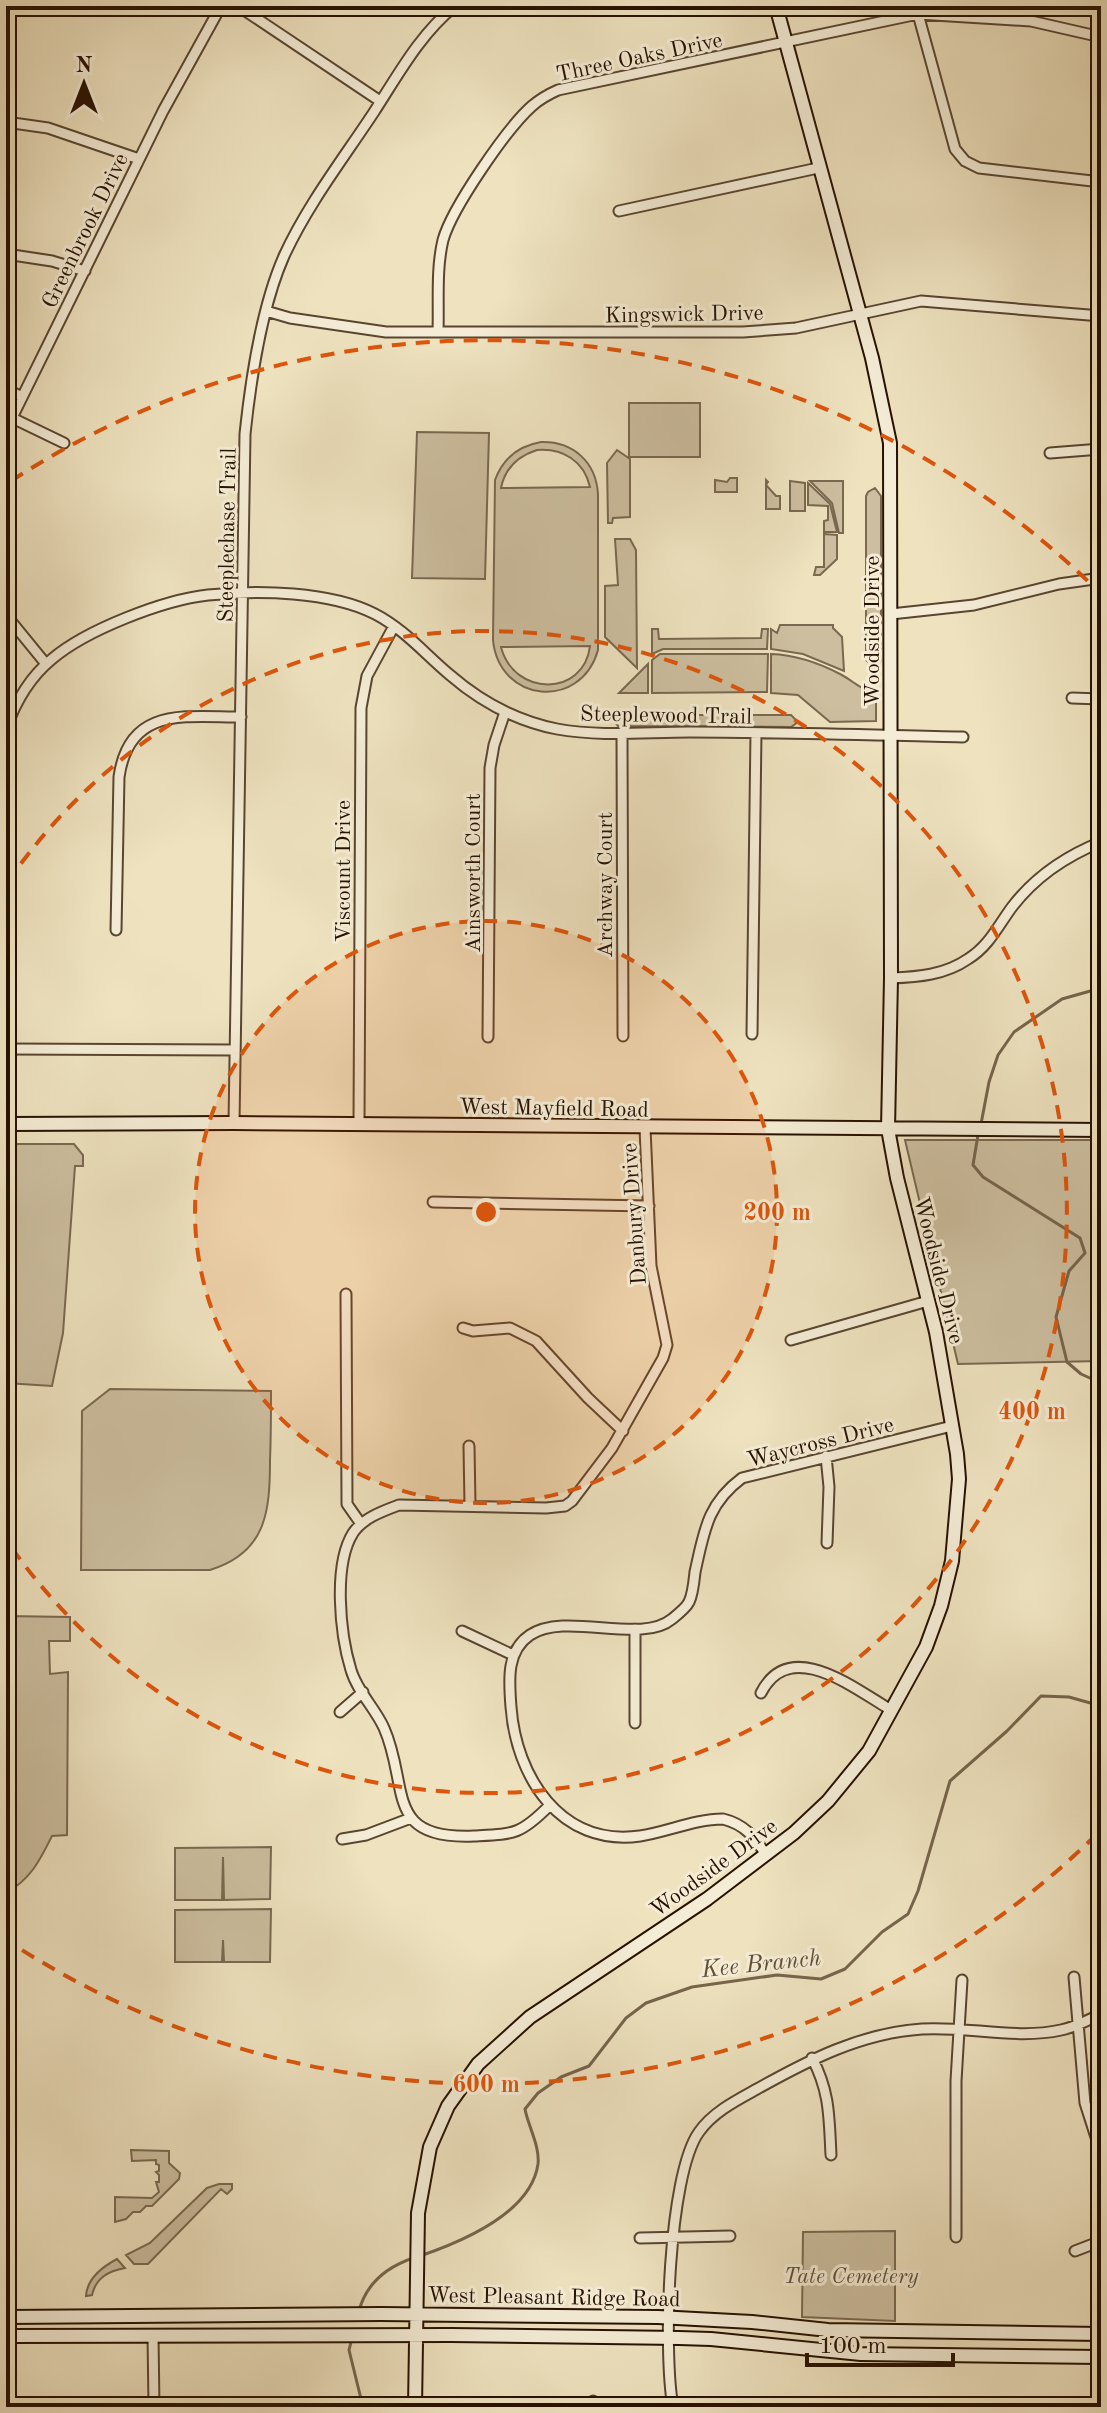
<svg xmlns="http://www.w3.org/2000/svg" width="1107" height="2413" font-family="'Old Standard TT',serif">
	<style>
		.green { fill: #ccbe9f; stroke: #7a6850; stroke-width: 2; fill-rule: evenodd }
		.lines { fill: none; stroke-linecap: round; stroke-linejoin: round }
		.stream { stroke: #76644c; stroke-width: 3 }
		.street-casing { stroke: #594530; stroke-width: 13 }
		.secondary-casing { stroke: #271101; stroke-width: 16 }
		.street { stroke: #f4ecd5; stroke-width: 9 }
		.secondary { stroke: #f4ecd5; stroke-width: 12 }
		.ring { fill: none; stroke: #de550b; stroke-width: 4; stroke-dasharray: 14 10 }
		.labels { text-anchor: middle; stroke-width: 6; stroke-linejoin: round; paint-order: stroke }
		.street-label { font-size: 22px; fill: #271101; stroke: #f4ecd5 }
		.park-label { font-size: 22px; font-style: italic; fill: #614e38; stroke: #f4ecd5 }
		.water-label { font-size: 24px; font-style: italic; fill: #624f39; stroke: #f4ecd5 }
		.centre { fill: #de550b; stroke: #f4ecd5; stroke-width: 4 }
		.ring-label { font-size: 24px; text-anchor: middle; font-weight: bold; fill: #de550b; stroke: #f4ecd5; stroke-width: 6; stroke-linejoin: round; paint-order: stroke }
	</style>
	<rect width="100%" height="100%" fill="#eee2bf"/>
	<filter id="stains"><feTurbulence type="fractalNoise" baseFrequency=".0025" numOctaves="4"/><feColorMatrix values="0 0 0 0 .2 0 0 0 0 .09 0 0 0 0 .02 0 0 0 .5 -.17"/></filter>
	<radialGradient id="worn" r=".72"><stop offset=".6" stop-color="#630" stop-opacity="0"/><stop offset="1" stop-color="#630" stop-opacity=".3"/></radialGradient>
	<path class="green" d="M629 403H700V457H629Z
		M417 432 489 433 485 579 412 578Z
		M541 442C573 441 596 462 598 494V650C581 711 499 703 493 640L495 480C503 458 518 446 541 442ZM537 450C563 448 584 461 590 487L501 488C505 468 518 456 537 450ZM590 646C584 697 514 697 501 647Z
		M617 450 630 459V517L613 518 612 523H608L607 463Z
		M730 478H737V492H715V480L727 482Z
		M766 480 768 482 766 485 776 496H780V509H766Z
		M790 481 805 483V511H790Z
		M810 481H843V533H839L832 503Z
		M808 483 830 504 837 532H824V521L828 520V506L808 505Z
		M875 488 881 496V660L875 668 866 660V496L868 492Z
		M824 534 837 535V559L820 575H814L816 567H824Z
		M615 539H630L636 550 637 668 605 637V586L618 585Z
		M780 625H833V628L842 637 844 671 803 654 771 649V629L777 633Z
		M652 629H658L659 639 761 638 762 629H768L767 649H663L652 654Z
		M660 654H768L767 692 652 693V660Z
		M771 654C795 655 819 663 840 674 854 681 856 687 873 693L876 698V721L830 722 798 695 771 693Z
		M648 664V693H619Z
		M621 715H791L798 722 791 727 618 726 614 721Z
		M905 1140H1101V1361L958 1364Z
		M6 1144H74L83 1155V1166H75L63 1333 52 1386 6 1383Z
		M110 1389 271 1391C271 1414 271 1437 270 1460 270 1512 266 1553 210 1570H81L82 1411Z
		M6 1616 70 1617V1641H49L50 1674 68 1672 67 1835 52 1836C40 1860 31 1879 6 1893Z
		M271 1847 270 1899 224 1900 223 1857 222 1900H175V1848Z
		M271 1909 270 1962H224L223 1940 222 1962H175V1910Z
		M131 2150 169 2151V2163L180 2173 179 2179 152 2206H146L140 2212H133L126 2219 115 2222V2197L152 2198 159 2192 156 2182H159V2175L156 2172 159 2171V2165L156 2164V2160L132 2161Z
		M219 2184H232V2189L227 2194 221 2189 148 2264H134L126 2255 150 2243 207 2188Z
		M895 2231V2321L802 2317 803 2232Z
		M117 2259 125 2268C108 2271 96 2278 92 2295L86 2296C87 2278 102 2267 117 2259Z"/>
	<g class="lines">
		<path class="stream" d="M981 1124 989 1082 998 1055 1014 1032 1062 999 1101 988
			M978 1135 973 1165 983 1177 1080 1238 1085 1253 1069 1271 1056 1317 1067 1362 1081 1374 1101 1383
			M420 2256C461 2242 531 2213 538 2164 540 2146 528 2126 525 2109L538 2093 561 2077 589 2066 626 2018 646 2003 692 1987 777 1975 821 1979 845 1969 882 1932 908 1914 918 1891 950 1781 1007 1731 1041 1696 1069 1697 1101 1706
			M359 2311C366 2284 387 2267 413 2258
			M352 2338 349 2350 363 2407"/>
		<g class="street-casing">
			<path id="street" d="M238 6 380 101
				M918 14 955 149 965 161 979 168 1101 182
				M6 122 48 128 139 159
				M619 211 818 168
				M6 254 52 261 85 271
				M266 311 290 318 386 332H743L796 328 921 301 1101 316
				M438 332C439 302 436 269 443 240 452 208 507 128 532 106 540 99 549 94 558 90L918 14 1031 21 1101 37
				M6 389 22 397
				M6 415 64 443
				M6 430 163 111 221 6
				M1050 453 1101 449
				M891 614 974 605 1059 584 1101 578
				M6 615 46 664
				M1072 698 1101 699
				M6 729C15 703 30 677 52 659 86 630 163 600 208 595 258 590 330 591 375 614 404 629 425 654 450 675 480 701 517 721 557 729 601 737 646 732 690 732 781 732 872 735 963 737
				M622 734 623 1036
				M116 930 119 777C129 706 185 717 241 717
				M891 978C918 977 945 975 968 959 989 946 998 926 1012 907 1035 877 1066 856 1101 842
				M752 1034 756 733
				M488 1037 490 768 494 745 505 712
				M6 1049 235 1050
				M234 1123 245 434C251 377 261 308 284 256 308 204 343 159 374 112 398 75 420 34 455 6
				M359 1124 361 708 367 676 394 626
				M433 1202 649 1206
				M346 1294 347 1504 361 1524
				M463 1328 473 1331 510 1328 536 1341 588 1398 623 1431
				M791 1340 928 1301
				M469 1446 470 1505
				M826 1456 829 1487 827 1543
				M462 1631 513 1655
				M761 1693C790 1636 855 1689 891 1710
				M340 1712 363 1692
				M635 1723V1629
				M549 1806C520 1835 514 1834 474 1836 383 1840 410 1787 384 1728 375 1708 357 1691 351 1670 340 1634 333 1565 353 1533 363 1518 383 1511 399 1505L546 1508 565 1506 572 1501 612 1448 663 1358 667 1345 651 1266 645 1128
				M342 1839 366 1835 411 1818
				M766 1855C755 1837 744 1824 723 1819 695 1819 667 1832 640 1836 560 1847 516 1776 511 1707 509 1681 506 1651 530 1635 566 1611 641 1645 672 1619 677 1615 686 1608 689 1602 693 1594 694 1581 695 1572 704 1532 707 1504 742 1478L952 1426
				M1074 1977 1085 2103 1101 2153
				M812 2058C830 2092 829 2117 831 2155
				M956 2237V2081L962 1980
				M640 2238 730 2236
				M1075 2251 1101 2241
				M153 2335 154 2407
				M593 2401 598 2407
				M673 2407C663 2352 668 2175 699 2132 713 2112 737 2100 757 2089 809 2060 861 2033 922 2029 967 2026 1016 2040 1061 2030 1076 2027 1088 2020 1101 2014"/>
		</g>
		<g class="secondary-casing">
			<path id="secondary" d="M6 1124 234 1123 1101 1130
				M6 2317 381 2314 658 2317 752 2322 828 2330 1101 2334
				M6 2336 451 2335 679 2338 711 2339 861 2354 1101 2357
				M415 2407 418 2213 430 2147 448 2106 478 2064 530 2017 707 1899 794 1833 828 1801 869 1751 926 1647 941 1606 952 1561 959 1479 957 1454 936 1332 897 1178 888 1129 891 978 890 443 872 358 776 6"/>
		</g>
		<use href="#street" class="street"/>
		<use href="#secondary" class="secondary"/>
	</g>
	<circle cx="486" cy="1212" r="291" fill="#de550b" fill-opacity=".12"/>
	<g class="ring">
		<circle cx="486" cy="1212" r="291"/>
		<path d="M7 883A581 581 0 1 1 7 1541"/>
		<path d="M1097 1834A872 872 0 0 1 11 1943M11 481A872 872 0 0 1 1097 590"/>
	</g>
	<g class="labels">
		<g class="street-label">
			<text transform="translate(639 56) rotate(-12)" y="8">Three Oaks Drive</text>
			<text transform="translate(84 230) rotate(-64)" y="8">Greenbrook Drive</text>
			<text transform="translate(684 313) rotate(-1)" y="8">Kingswick Drive</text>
			<text transform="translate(226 535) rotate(-89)" y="8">Steeplechase Trail</text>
			<text transform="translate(871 631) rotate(-90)" y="8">Woodside Drive</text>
			<text transform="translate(666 714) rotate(1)" y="8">Steeplewood Trail</text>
			<text transform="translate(342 871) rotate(-90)" y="8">Viscount Drive</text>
			<text transform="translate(472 873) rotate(-90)" y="8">Ainsworth Court</text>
			<text transform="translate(604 885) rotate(-90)" y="8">Archway Court</text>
			<text transform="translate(554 1107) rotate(1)" y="8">West Mayfield Road</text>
			<text transform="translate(633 1214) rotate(-94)" y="8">Danbury Drive</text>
			<text transform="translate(940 1270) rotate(76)" y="8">Woodside Drive</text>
			<text transform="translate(820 1441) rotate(-14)" y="8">Waycross Drive</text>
			<text transform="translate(713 1867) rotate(-36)" y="8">Woodside Drive</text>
			<text transform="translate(554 2296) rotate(1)" y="8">West Pleasant Ridge Road</text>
		</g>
		<g class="park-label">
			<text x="851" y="2283">Tate Cemetery</text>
		</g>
		<g class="water-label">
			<text transform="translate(761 1963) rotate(-6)" y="8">Kee Branch</text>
		</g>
	</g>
	<circle cx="486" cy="1212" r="12" class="centre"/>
	<g class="ring-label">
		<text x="777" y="1220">200 m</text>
		<text x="1032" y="1419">400 m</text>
		<text x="486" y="2092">600 m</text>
	</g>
	<rect width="1107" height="2413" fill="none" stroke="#eee2bf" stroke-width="32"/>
	<rect x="8" y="8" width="1091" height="2397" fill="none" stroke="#271101" stroke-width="4"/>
	<rect x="16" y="16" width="1075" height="2381" fill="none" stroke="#271101" stroke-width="2"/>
	<g transform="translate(84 84)" stroke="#f4ecd5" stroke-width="6" paint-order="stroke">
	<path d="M0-6L14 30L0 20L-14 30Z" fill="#271101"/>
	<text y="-12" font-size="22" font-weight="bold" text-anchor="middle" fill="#271101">N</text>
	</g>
	<path d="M807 2353v12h146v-12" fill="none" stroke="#271101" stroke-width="4"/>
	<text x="819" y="2353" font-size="24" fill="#271101" stroke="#f4ecd5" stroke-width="6" paint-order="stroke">100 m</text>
	<rect width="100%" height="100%" filter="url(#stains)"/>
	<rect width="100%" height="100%" fill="url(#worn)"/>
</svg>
